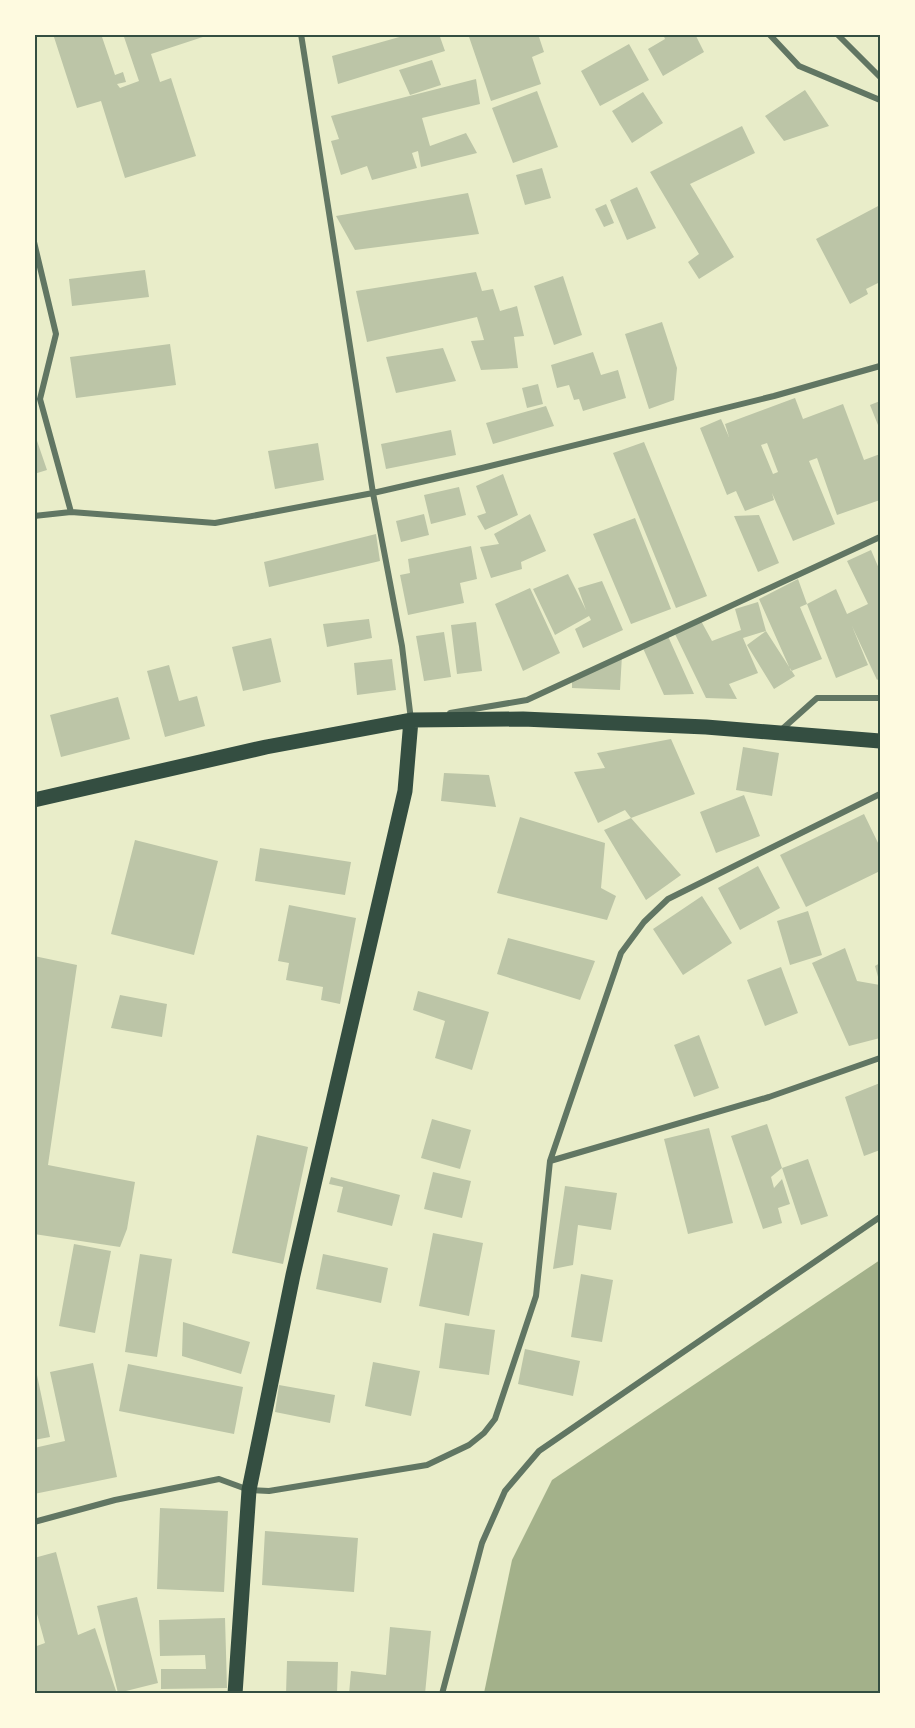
<svg xmlns="http://www.w3.org/2000/svg" width="915" height="1728" font-family="Figtree,sans-serif">
	<style>
		.water { fill: #a3b18a }
		.building { fill: #bcc5a7; fill-rule: evenodd }
		.lines { fill: none; stroke-linecap: round; stroke-linejoin: round }
		.minor { stroke: #617663; stroke-width: 6 }
		.primary { stroke: #344e41; stroke-width: 15 }
		.neatline { fill: none; stroke: #344e41; stroke-width: 2 }
	</style>
	<rect width="100%" height="100%" fill="#e9edc9"/>
	<path class="water" d="M880 1260V1693H484L512 1560 552 1480Z"/>
	<path class="building" d="M53 34H101L115 75 123 72 126 82 117 84 120 88 139 81 123 34H212L151 54 160 82 171 78 196 156 125 178 101 101 77 108Z
		M410 34H439L445 51 338 84 332 56Z
		M468 34H538L544 52 532 57 541 84 491 101Z
		M663 34H695L704 52 663 76 648 49 665 39Z
		M629 44 649 80 600 106 581 71Z
		M432 60 441 85 410 95 399 70Z
		M476 79 480 104 422 118 430 146 466 133 477 153 421 167 418 151 412 153 417 168 372 180 367 166 341 175 331 141 339 139 331 116Z
		M805 90 829 126 784 141 765 116Z
		M537 91 558 147 513 163 492 108Z
		M643 92 663 123 632 143 612 111Z
		M742 126 755 153 690 184 734 257 699 279 688 262 699 254 650 172Z
		M542 168 551 198 525 205 516 175Z
		M637 187 656 228 627 240 610 200Z
		M468 193 479 234 355 250 336 216Z
		M606 204 614 223 604 227 595 209Z
		M880 205V282L866 289 868 294 850 304 816 239Z
		M145 270 149 297 72 306 69 279Z
		M476 272 482 291 493 289 500 311 517 306 524 336 514 337 518 368 481 370 471 341 484 340 477 317 367 342 356 291Z
		M563 276 582 335 554 345 534 286Z
		M662 322 677 368 674 400 649 409 625 334Z
		M170 344 176 385 76 398 70 357Z
		M443 348 456 381 396 393 386 357Z
		M593 352 601 375 618 370 626 398 583 411 579 399 574 400 569 385 557 388 551 365Z
		M538 384 543 404 527 408 522 388Z
		M795 398 803 419 843 404 864 460 880 454V500L837 515 817 458 809 461 835 524 793 541 772 493 774 500 745 511 736 491 727 495 700 428 721 419 729 437 725 424ZM767 443 778 472 773 474 761 445Z
		M880 401V430L870 405Z
		M546 406 554 426 493 444 486 423Z
		M451 430 456 455 386 469 381 444Z
		M34 432 47 470 34 474Z
		M644 442 707 596 676 608 613 453Z
		M318 443 324 480 275 489 268 451Z
		M503 474 518 515 485 530 477 516 486 513 476 486Z
		M459 487 466 515 431 524 424 495Z
		M424 514 429 535 401 542 396 521Z
		M530 514 546 551 521 562 522 569 491 578 480 547 499 544 494 534Z
		M759 515 779 563 758 572 734 516Z
		M635 518 671 609 631 624 593 534Z
		M376 534 380 561 269 587 264 562Z
		M471 546 477 579 460 583 464 603 408 615 400 575 410 573 408 559Z
		M871 550 880 571V678L877 680 852 626 868 665 836 678 807 604 836 589 847 614 868 604 847 561Z
		M568 574 586 610 578 588 602 581 623 630 583 648 575 629 591 620 589 616 555 635 533 589Z
		M798 579 807 604 800 607 822 659 791 671 759 599Z
		M530 588 560 653 523 671 495 604Z
		M758 602 766 631 795 676 774 689 747 645 766 631 743 638 758 673 729 684 737 699 706 698 675 634 700 619 712 641 741 630 735 609Z
		M369 619 372 638 327 647 323 624Z
		M476 622 482 671 457 674 451 625Z
		M444 632 451 677 424 681 416 636Z
		M667 634 694 694 664 695 642 646Z
		M271 638 281 682 243 691 232 647Z
		M622 655 620 690 572 688V678Z
		M392 659 396 690 357 695 354 663Z
		M169 665 179 701 197 696 205 726 165 737 147 671Z
		M118 697 130 739 61 757 50 715Z
		M671 739 695 794 631 818 625 810 598 823 574 772 605 768 597 753Z
		M743 747 779 753 772 796 736 790Z
		M444 773 489 775 496 807 441 801Z
		M744 795 760 836 716 853 700 812Z
		M864 814 880 847V871L806 907 780 855Z
		M520 817 605 843 601 888 616 896 607 920 497 893Z
		M631 818 681 875 646 900 604 830Z
		M135 840 218 861 194 955 111 934Z
		M260 848 351 862 345 895 255 881Z
		M758 866 780 908 740 930 718 888Z
		M702 896 732 943 683 975 653 929Z
		M289 905 356 918 340 1004 321 1000 323 987 286 980 289 963 278 961Z
		M808 911 822 955 790 965 777 921Z
		M508 938 595 961 580 1000 497 974Z
		M845 948 857 981 880 985V1038L849 1046 812 963Z
		M34 956 77 965 48 1165 135 1182 127 1229 120 1247 34 1234Z
		M880 963V984L875 966Z
		M781 967 798 1013 765 1026 747 980Z
		M418 991 489 1012 472 1070 435 1058 445 1021 413 1010Z
		M120 995 167 1004 162 1037 111 1028Z
		M699 1035 719 1088 694 1097 674 1045Z
		M880 1083V1150L864 1156 845 1097Z
		M432 1119 471 1130 460 1169 421 1158Z
		M767 1124 782 1168 808 1159 828 1216 801 1225 782 1168 771 1177 774 1188 782 1179 790 1204 778 1208 782 1223 763 1229 731 1136Z
		M709 1128 733 1223 688 1234 664 1139Z
		M257 1135 308 1147 283 1264 232 1253Z
		M433 1172 471 1181 462 1218 424 1209Z
		M331 1177 400 1195 392 1226 337 1212 343 1187 329 1184Z
		M565 1186 617 1193 611 1230 578 1225 573 1265 553 1269Z
		M433 1233 483 1243 469 1316 419 1306Z
		M74 1244 111 1251 95 1333 59 1326Z
		M140 1254 172 1259 157 1357 125 1352Z
		M323 1254 388 1268 381 1303 316 1289Z
		M581 1274 613 1280 602 1342 571 1337Z
		M183 1322 250 1342 241 1374 182 1356Z
		M445 1323 495 1330 489 1375 439 1368Z
		M525 1349 580 1361 573 1396 518 1384Z
		M373 1362 420 1371 411 1416 365 1406Z
		M93 1363 117 1477 34 1494V1448L65 1441 50 1372Z
		M128 1364 243 1387 234 1434 119 1411Z
		M34 1375H37L50 1437 34 1440Z
		M279 1385 335 1395 330 1423 275 1412Z
		M160 1508 228 1511 224 1592 157 1589Z
		M265 1531 358 1538 354 1592 262 1585Z
		M56 1552 78 1635 95 1628 117 1694H34V1647L45 1643 34 1603V1558Z
		M137 1597 158 1683 118 1693 97 1606Z
		M225 1618 227 1688 161 1689V1669H206L205 1655 160 1656 159 1620Z
		M390 1627 431 1631 425 1694H349L351 1671 386 1675Z
		M287 1661 338 1662 337 1694H286Z"/>
	<g class="lines">
		<path class="minor" d="M301 34 373 493 402 646 411 720
			M769 34 799 66 880 100
			M837 34 880 77
			M34 242 56 334 40 399 71 512
			M34 516 71 512 215 523 373 493 482 468 774 396 880 366
			M450 713 527 700 880 537
			M780 731 817 698H880
			M550 1161 769 1097 880 1058
			M34 1522 115 1500 219 1479 249 1490 269 1491 427 1465 469 1445 484 1433 495 1419 536 1296 550 1161 621 953 644 922 668 899 880 794
			M442 1694 482 1543 505 1491 539 1451 880 1217"/>
		<path class="primary" d="M34 800 266 747 411 720 523 719 706 727 880 741
			M235 1694 249 1490 293 1275 405 791 411 720"/>
	</g>
	<rect width="915" height="1728" fill="none" stroke="#fefae0" stroke-width="72"/>
	<rect x="36" y="36" width="843" height="1656" class="neatline"/>
</svg>
